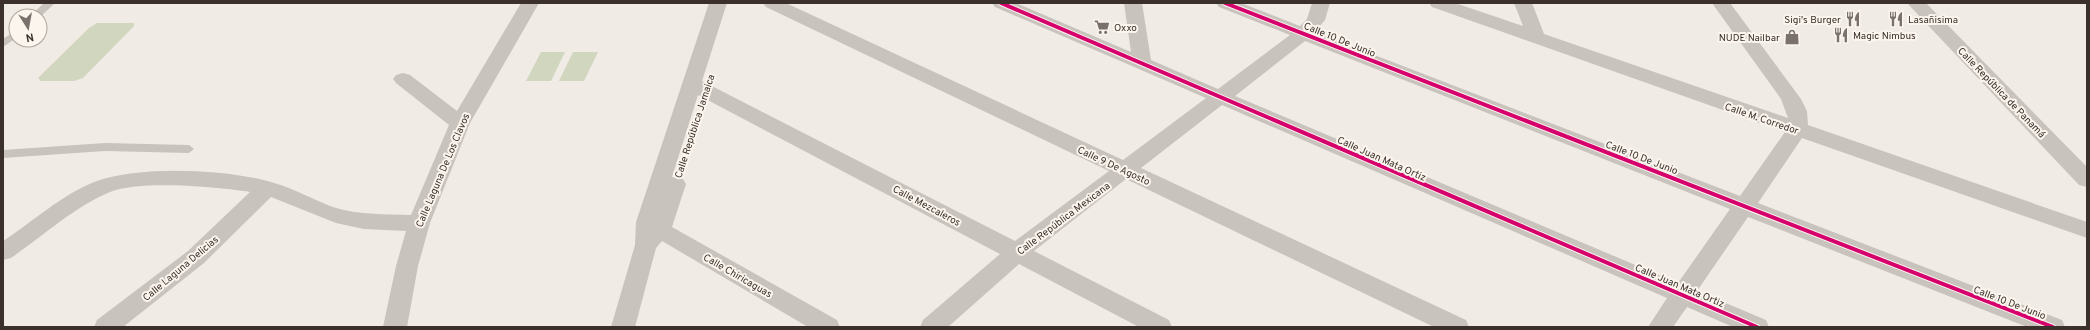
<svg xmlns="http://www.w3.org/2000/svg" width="2090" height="330" font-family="Overpass,sans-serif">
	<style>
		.green { fill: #d1d6bf }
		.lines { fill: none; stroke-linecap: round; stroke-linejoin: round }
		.service { fill: #c9c3be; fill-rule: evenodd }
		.minor { fill: #c9c3be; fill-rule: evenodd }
		.cycleway-casing { stroke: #fbf5ee; stroke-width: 6 }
		.cycleway { stroke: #d6006c; stroke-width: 4 }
		.labels { text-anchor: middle; stroke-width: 4; stroke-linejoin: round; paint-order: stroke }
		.poi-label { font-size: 10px; fill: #3b302b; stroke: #fbf5ee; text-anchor: start }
		.street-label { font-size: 10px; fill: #3b302b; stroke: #fbf5ee }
	</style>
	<rect width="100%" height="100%" fill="#f0ebe5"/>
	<path class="green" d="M97 23H134V26L83 78 74 81H41L38 78 89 28Z
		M541 52H565L551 81H526Z
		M573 52H598L584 81H559Z"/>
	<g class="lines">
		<path class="service" d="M44 3H55L40 17 30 16Z
			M16 30V38L3 47V39Z
			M105 143 189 145 194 149 189 153 105 151 3 158V150Z"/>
		<path class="minor" d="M521 3H539L470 123 430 223 418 266 407 327H383L396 266 406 231 364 229 336 223 271 197 204 263 123 327H94L97 320 188 251 250 192C216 187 141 180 110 192 74 207 43 236 11 258L3 260V241C34 221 62 194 97 181 140 165 231 169 274 183 296 189 315 201 336 208 360 215 386 214 411 215L449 125 396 83 393 79 396 75 403 73 410 75 457 111Z
			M709 3H727L702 81 1015 241 1109 171 766 7 763 3H786L1123 160 1206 98 995 7 992 3H1016L1131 52 1124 3H1142L1151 60 1218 89 1290 35 1219 7 1216 3H1241L1300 26 1307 19 1312 3H1330L1325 20 1315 32 1740 196 1785 132 1432 7 1429 3H1455L1523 26 1514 3H1532L1544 34 1788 118 1781 99 1712 3H1730L1801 99 1807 111 1808 125 2087 222V238L1802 138 1758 203 2062 320 2065 327H2027L1748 217 1697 291 1766 320 1769 327H1733L1687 307 1673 327H1648L1667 298 1222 105 1141 168 1466 320 1469 327H1434L1126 179 1034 251 1169 320 1172 327H1139L1019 264 948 327H920L923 320 1000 254 698 95 672 177 683 179 686 184 672 227 837 320 840 327H808L662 241 656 248 635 327H611L635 245 636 222ZM1305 41 1730 209 1678 283 1235 96Z
			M1907 3H1926L2087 167V187L2079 185Z"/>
		<g class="cycleway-casing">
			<path id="cycleway" d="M1001 3 1757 327
				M1225 3 2053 327"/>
		</g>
		<use href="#cycleway" class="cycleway"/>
	</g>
	<defs>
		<g id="restaurant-bare" transform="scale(1.2)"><path d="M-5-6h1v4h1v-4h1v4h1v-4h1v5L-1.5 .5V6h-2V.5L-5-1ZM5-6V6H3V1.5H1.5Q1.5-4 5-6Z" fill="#7a716c" stroke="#fbf5ee" stroke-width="2.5" paint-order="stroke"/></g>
		<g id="supermarket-bare" transform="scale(1.2)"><path d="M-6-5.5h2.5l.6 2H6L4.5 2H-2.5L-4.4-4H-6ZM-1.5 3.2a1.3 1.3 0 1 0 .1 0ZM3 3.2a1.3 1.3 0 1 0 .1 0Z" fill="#7a716c" stroke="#fbf5ee" stroke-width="2.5" paint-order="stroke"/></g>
		<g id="shop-bare" transform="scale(1.2)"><path d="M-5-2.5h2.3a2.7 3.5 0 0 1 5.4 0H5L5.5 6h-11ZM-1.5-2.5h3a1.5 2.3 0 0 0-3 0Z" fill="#7a716c" stroke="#fbf5ee" stroke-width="2.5" paint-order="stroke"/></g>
	</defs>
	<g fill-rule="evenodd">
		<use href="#restaurant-bare" x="1853" y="19"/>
		<use href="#restaurant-bare" x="1896" y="19"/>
		<use href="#supermarket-bare" x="1102" y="27"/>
		<use href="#restaurant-bare" x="1841" y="35"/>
		<use href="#shop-bare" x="1792" y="37"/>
	</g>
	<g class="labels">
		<g class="poi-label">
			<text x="1841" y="23" text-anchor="end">Sigi's Burger</text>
			<text x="1908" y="23">Lasañisima</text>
			<text x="1114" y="31">Oxxo</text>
			<text x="1853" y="39">Magic Nimbus</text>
			<text x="1780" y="41" text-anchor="end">NUDE Nailbar</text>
		</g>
		<g class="street-label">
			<text transform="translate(1340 39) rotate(22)" y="4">Calle 10 De Junio</text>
			<text transform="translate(2002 92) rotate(46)" y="4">Calle República de Panamá</text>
			<text transform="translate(1762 118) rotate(19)" y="4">Calle M. Corredor</text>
			<text transform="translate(694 126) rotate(-72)" y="4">Calle República Jamaica</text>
			<text transform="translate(1642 157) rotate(21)" y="4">Calle 10 De Junio</text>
			<text transform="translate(1382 158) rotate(24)" y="4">Calle Juan Mata Ortiz</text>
			<text transform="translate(1114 165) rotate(25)" y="4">Calle 9 De Agosto</text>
			<text transform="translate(442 170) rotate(-67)" y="4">Calle Laguna De Los Clavos</text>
			<text transform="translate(927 205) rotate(28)" y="4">Calle Mezcaleros</text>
			<text transform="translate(1063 218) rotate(-37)" y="4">Calle República Mexicana</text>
			<text transform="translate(180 268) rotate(-40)" y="4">Calle Laguna Delicias</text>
			<text transform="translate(738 275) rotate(30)" y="4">Calle Chiricaguas</text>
			<text transform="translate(1680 285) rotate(23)" y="4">Calle Juan Mata Ortiz</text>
			<text transform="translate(2010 302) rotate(21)" y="4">Calle 10 De Junio</text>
		</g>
	</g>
	<rect width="2090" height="330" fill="none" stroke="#3b302b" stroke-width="8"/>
	<g transform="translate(28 28) rotate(169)"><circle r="19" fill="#fbf5ee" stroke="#aea6a0"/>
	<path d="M0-3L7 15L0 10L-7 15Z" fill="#7a716c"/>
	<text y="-6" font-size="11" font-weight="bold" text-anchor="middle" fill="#3b302b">N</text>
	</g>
</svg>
